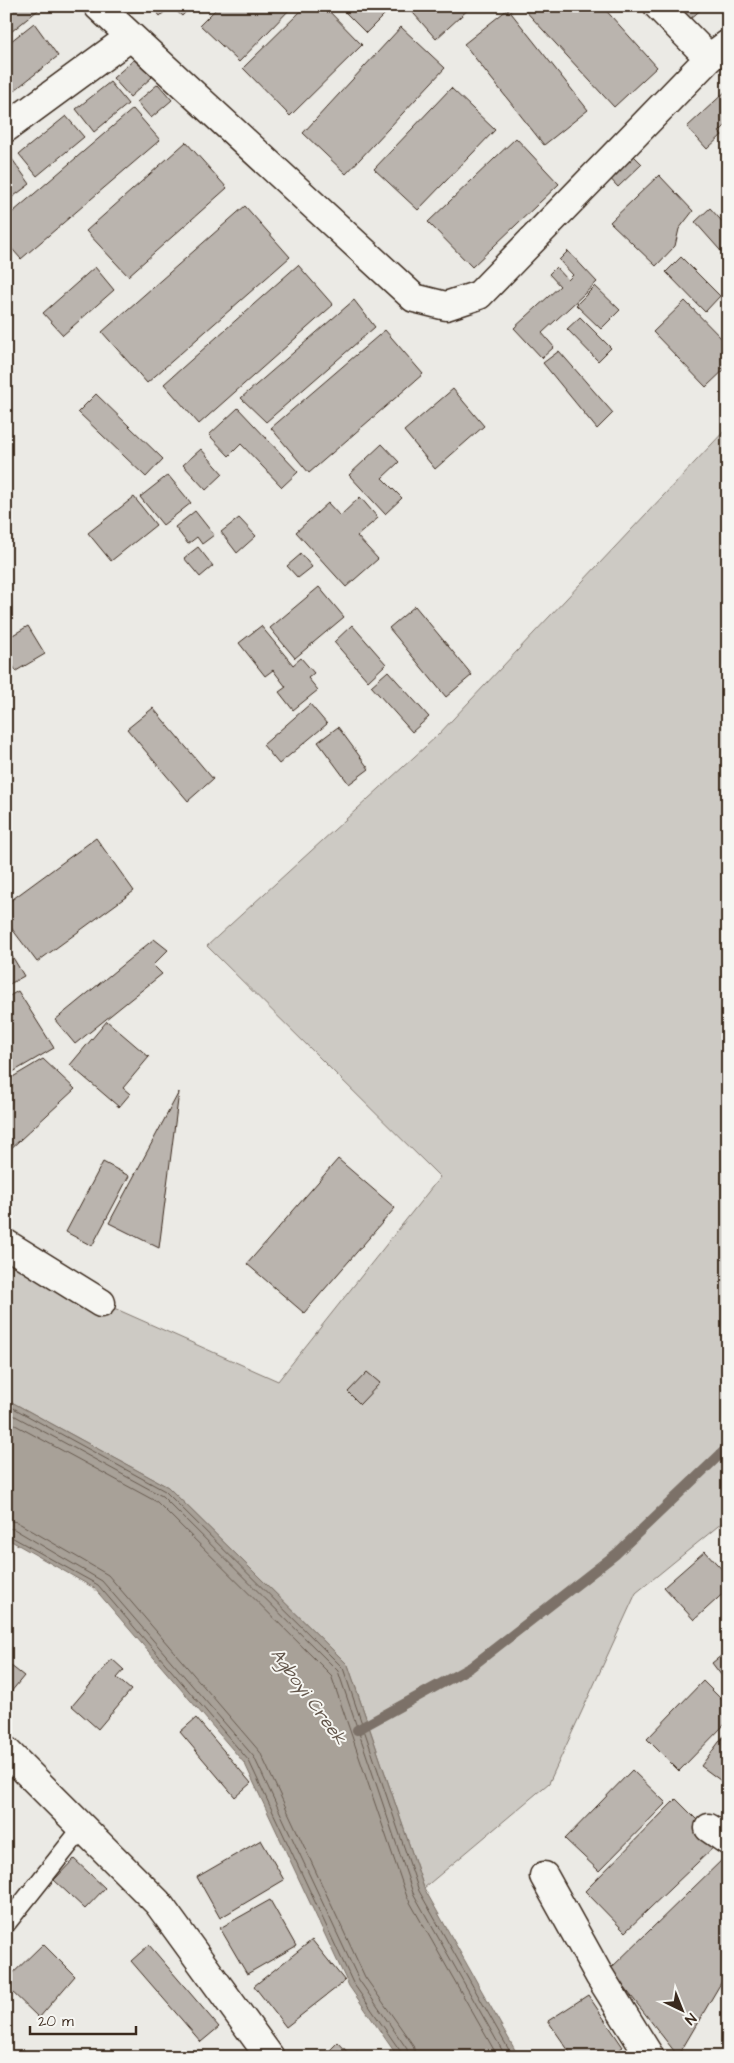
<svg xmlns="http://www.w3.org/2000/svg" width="734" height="2063" font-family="'Architects Daughter',sans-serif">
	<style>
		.green { fill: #cdcac4; stroke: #847a71 }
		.water { fill: #a8a198; stroke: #7c7167 }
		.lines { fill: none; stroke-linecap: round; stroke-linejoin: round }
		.shore { stroke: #675a4f; stroke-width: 1 }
		.stream { stroke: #7c7167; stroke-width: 10 }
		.building { fill: #bab4ae; stroke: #3b2a1e }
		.service-casing { stroke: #3b2a1e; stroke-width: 21 }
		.minor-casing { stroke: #3b2a1e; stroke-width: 31 }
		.service { stroke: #f6f6f2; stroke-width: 18 }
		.minor { stroke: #f6f6f2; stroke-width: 28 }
		.labels { text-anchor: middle; stroke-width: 4; stroke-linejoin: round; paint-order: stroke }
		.water-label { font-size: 18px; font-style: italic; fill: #615449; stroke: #f6f6f2 }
	</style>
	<rect width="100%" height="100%" fill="#ebeae5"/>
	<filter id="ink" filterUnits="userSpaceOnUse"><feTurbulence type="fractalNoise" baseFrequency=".02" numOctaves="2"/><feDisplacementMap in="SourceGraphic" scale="10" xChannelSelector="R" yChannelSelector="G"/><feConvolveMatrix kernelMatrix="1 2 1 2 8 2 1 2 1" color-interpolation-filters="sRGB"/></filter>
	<g filter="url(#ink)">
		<path class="green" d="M728 427V1518L636 1593 549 1783 424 1888 348 1665 168 1487 6 1399V1260L278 1381 440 1177 207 946 437 736Z"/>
		<path class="water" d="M6 1399 168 1487 348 1665 424 1888 519 2057H398L349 1986 245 1764 94 1588 6 1538Z"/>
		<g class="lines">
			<path class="shore" d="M6 1404 165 1491 343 1668 419 1891 513 2057
				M6 1411 162 1496 338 1671 413 1893 506 2057
				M6 1420 157 1502 331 1675 407 1897 498 2057
				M6 1520 17 1522 108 1575 260 1752 365 1977 413 2045 416 2057
				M6 1528 14 1529 102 1581 254 1757 359 1980 407 2049 408 2057
				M6 1534 98 1585 249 1761 353 1983 401 2052 402 2057"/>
			<path class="stream" d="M357 1730 471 1667 616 1554 728 1447"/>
		</g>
		<path class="building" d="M6 6H43L6 36Z
			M152 6H171L160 16Z
			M176 6H191L182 16 174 9Z
			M219 6H293L239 62 200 25Z
			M306 6H324L362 45 290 116 243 68Z
			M339 6H389L391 8 366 33Z
			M407 6H472L436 39Z
			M521 6H602L657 67 614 107Z
			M690 6H705L689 20 683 13Z
			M508 9 588 110 544 145 464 44Z
			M34 23 58 56 6 97V45Z
			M401 27 445 68 346 174 303 133Z
			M136 58 152 77 130 97 113 78Z
			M110 82 128 104 94 132 76 109Z
			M158 84 172 100 151 118 137 102Z
			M451 88 495 130 418 210 374 169Z
			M728 89V123L719 132 722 135 707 149 687 127Z
			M133 109 160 140 21 259 6 242V218Z
			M66 116 84 137 37 176 19 154Z
			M516 138 559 184 472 267 428 222Z
			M186 142 227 188 128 276 86 231Z
			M628 150 642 164 618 187 605 173Z
			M12 159 30 184 6 202V163Z
			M659 175 693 211 679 229 675 246 656 266 610 222Z
			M245 206 290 257 147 383 102 332Z
			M710 208 728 228 727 258 695 222Z
			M568 251 597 282 542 333 554 347 542 358 514 328 560 286 549 274 556 267 568 280 573 275 559 260Z
			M681 257 720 296 705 312 666 272Z
			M298 265 333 305 199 424 164 384Z
			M95 267 114 290 63 335 43 313Z
			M595 286 620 310 601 329 576 305Z
			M354 300 375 327 266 422 241 398Z
			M685 301 728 345V366L706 387 653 332Z
			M580 317 611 348 598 361 567 329Z
			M385 330 423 374 309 473 271 428Z
			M559 351 613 413 597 429 543 363Z
			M453 389 484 426 435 469 404 431Z
			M96 394 163 459 146 477 78 412Z
			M238 408 298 472 282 487 241 444 229 456 209 435Z
			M382 444 399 462 382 478 402 498 385 514 349 475Z
			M201 449 223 474 206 490 183 465Z
			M168 475 191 503 163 525 140 497Z
			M134 497 156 525 111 561 88 533Z
			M360 497 378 518 357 536 378 559 346 587 296 532 328 503 340 516Z
			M195 511 214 535 202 544 197 537 188 544 175 527Z
			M239 518 256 536 237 553 221 532Z
			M198 547 213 566 200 577 184 558Z
			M301 554 312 567 298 578 287 566Z
			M319 587 344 617 295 658 270 628Z
			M415 606 472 675 446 697 389 628Z
			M352 625 386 664 368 681 334 642Z
			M28 626 45 654 16 671 6 654V639Z
			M261 626 293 665 301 658 314 673 308 678 318 690 293 710 279 692 286 687 273 670 265 676 239 643Z
			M388 671 429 717 412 732 371 686Z
			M310 704 327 724 279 764 263 745Z
			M153 708 213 779 188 801 127 729Z
			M338 727 369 769 349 784 318 742Z
			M96 838 134 891 37 962 6 921V904Z
			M154 939 168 950 153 965 162 974 75 1044 55 1020Z
			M6 946 24 976 6 986Z
			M18 991 54 1048 6 1076V998Z
			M107 1021 149 1057 123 1088 130 1094 119 1107 70 1065Z
			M43 1059 75 1089 6 1153V1081Z
			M179 1092 159 1248 109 1223Z
			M338 1159 395 1208 304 1313 247 1264Z
			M103 1162 129 1176 92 1246 66 1232Z
			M367 1372 380 1383 360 1404 348 1392Z
			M705 1551 728 1576V1589L694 1620 664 1587Z
			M727 1651 728 1652V1684L712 1663Z
			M112 1659 124 1670 117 1678 131 1690 98 1729 72 1706Z
			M6 1662 24 1676 6 1698Z
			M703 1681 728 1706V1721L679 1771 647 1739Z
			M196 1718 251 1783 235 1797 180 1732Z
			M728 1730V1786L701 1766Z
			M632 1770 666 1803 599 1871 565 1839Z
			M676 1799 719 1842 625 1932 585 1891Z
			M261 1840 284 1880 220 1918 197 1877Z
			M728 1854V1971L678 2056 610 1969Z
			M74 1859 105 1888 85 1909 54 1880Z
			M6 1882 11 1886 6 1892Z
			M270 1900 296 1946 247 1974 220 1928Z
			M312 1940 345 1981 286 2027 254 1986Z
			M43 1944 75 1976 39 2018 6 1986V1980Z
			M149 1945 219 2027 201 2042 131 1961Z
			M588 1995 623 2047 609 2057H573L548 2021Z
			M338 2042 351 2056 357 2051 363 2057H323Z
			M627 2050 633 2057H618Z"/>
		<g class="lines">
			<g class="service-casing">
				<path id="service" d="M6 1924 83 1827"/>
			</g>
			<g class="minor-casing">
				<path id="minor" d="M98 6 414 298 446 306 479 295 709 58 728 44
					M658 6 709 58
					M6 128 130 37
					M6 1244 101 1303
					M6 1751 158 1903 270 2057
					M709 1828 728 1841
					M544 1876 599 1975 650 2057"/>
			</g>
			<use href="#service" class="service"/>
			<use href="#minor" class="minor"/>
		</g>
	</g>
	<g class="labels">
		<g class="water-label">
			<text transform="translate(309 1696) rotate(54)" y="6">Agboyi Creek</text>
		</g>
	</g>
	<rect width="734" height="2063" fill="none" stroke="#f6f6f2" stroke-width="25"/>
	<rect x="12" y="12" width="709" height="2038" fill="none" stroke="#3b2a1e" stroke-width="2" filter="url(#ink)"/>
	<g transform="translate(682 2010) rotate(137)" stroke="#f6f6f2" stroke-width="4" paint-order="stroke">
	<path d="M0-4L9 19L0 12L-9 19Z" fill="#3b2a1e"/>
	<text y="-8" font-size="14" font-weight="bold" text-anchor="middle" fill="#3b2a1e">N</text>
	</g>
	<path d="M30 2026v8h106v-8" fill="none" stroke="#3b2a1e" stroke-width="2.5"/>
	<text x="38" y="2026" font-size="15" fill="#3b2a1e" stroke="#f6f6f2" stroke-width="4" paint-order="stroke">20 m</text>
</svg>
